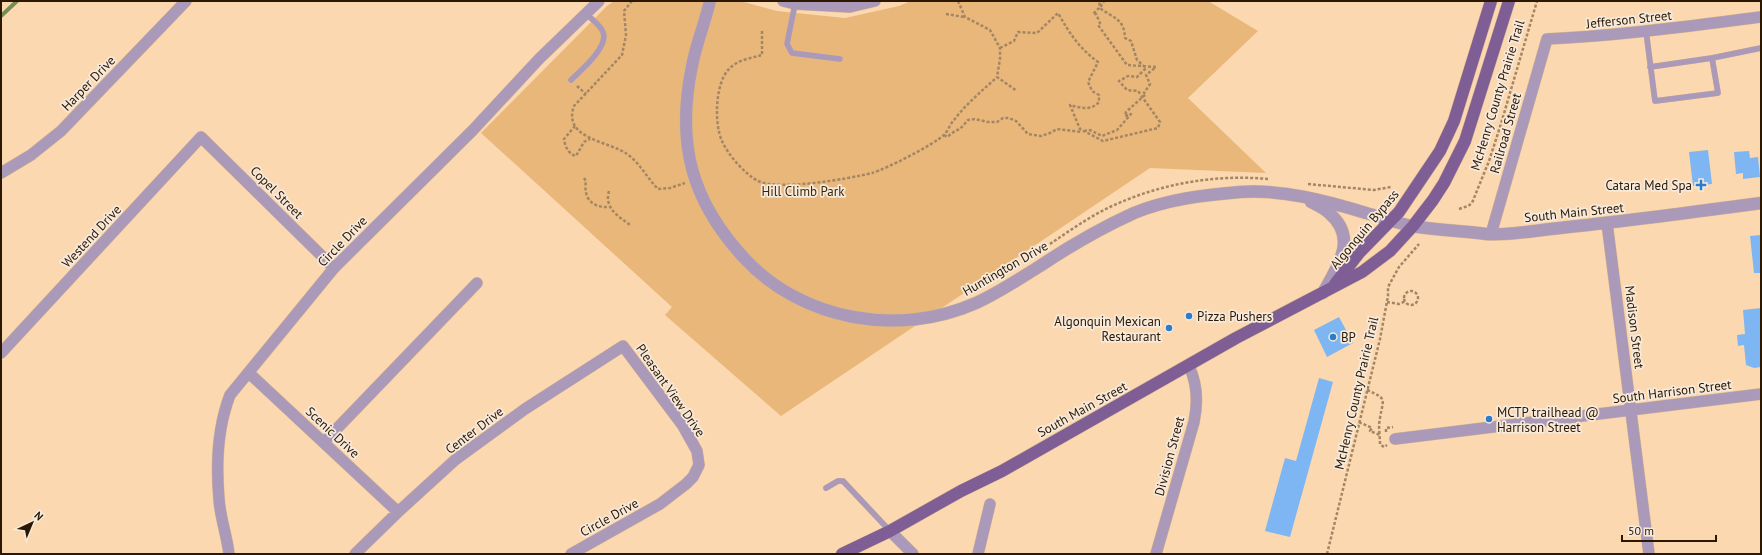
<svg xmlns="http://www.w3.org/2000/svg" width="1762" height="555" font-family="'PT Sans',sans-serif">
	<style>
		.green { fill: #eab77a }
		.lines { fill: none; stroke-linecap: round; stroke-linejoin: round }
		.stream { stroke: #788b52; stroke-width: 4 }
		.building { fill: #7db6f2 }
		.service-casing { stroke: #d6b590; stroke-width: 6 }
		.minor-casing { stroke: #d6b590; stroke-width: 12 }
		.tertiary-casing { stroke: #d6b590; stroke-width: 13 }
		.primary-casing { stroke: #d6b590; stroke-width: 13 }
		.path { stroke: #a38665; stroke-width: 2.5; stroke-dasharray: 3 2; stroke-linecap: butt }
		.service { stroke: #aa99b8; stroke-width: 5.5 }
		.minor { stroke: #aa99b8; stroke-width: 11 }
		.tertiary { stroke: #aa99b8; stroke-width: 12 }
		.primary { stroke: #7e5e94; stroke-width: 12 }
		.poi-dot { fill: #297dcc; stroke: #f6eadd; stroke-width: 1.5 }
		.labels { text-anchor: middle; stroke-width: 3.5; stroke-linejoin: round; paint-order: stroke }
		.street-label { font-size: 13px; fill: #2c1700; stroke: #f6eadd }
		.poi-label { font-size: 13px; fill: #2c1700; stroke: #f6eadd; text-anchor: start }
		.park-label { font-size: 13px; fill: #3b2507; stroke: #f6eadd }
	</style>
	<rect width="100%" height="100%" fill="#fbd8b0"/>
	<path class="green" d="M614 1H740L777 11 845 18 899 6 911 1H1208L1258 31 1188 98 1266 173 1150 168 781 416 665 315 672 307 481 133 607 6Z"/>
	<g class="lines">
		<path class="stream" d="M1 16 17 1"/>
	</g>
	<path class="building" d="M1708 150 1712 184 1693 186 1689 152Z
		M1749 151 1750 158 1758 157 1760 177 1743 179V173L1736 174 1734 152Z
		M1761 235V273H1754L1750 236Z
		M1761 308V367L1754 368 1746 365 1744 345 1738 346 1737 335 1745 334 1743 310Z
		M1339 317 1353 343 1327 357 1314 330Z
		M1319 378 1333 382 1290 537 1265 531 1285 458 1296 461Z"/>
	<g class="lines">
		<g class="service-casing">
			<path id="service" d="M795 4 787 44 792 53 840 59
				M1646 31 1655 101 1718 93 1712 58 1650 67
				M1712 58 1761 48
				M571 80C581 70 609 47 603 32 600 25 592 19 586 14
				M826 488 838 481H843L890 531"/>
		</g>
		<g class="minor-casing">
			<path id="minor" d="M783 1 795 4 850 7 875 1
				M1 173 31 155 61 131 186 1
				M1607 223 1649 554
				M1491 234 1547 39C1618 36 1690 26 1761 17
				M1 353 201 137 334 268
				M249 373 398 512
				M1395 439 1761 394
				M324 442 477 283
				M890 531 913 554
				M229 554C227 536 220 517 219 499 216 465 218 426 230 395L334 268 473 130 539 59 599 1
				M355 554 398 512 455 460 525 409 623 346 683 426 697 451 699 465 693 477 686 484 660 504 571 554
				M978 554 990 504
				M1156 554 1194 422C1198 403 1197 383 1189 366"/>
		</g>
		<g class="tertiary-casing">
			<path id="tertiary" d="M710 1C705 23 696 44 692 66 676 143 691 201 745 259 803 321 899 337 976 303 998 293 1019 279 1040 266 1070 246 1101 228 1134 213 1168 199 1204 195 1240 192 1282 189 1327 201 1366 213 1381 217 1396 223 1412 226 1436 230 1461 231 1486 234 1508 236 1537 230 1560 228 1627 221 1694 212 1761 203
				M1311 202C1317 205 1324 208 1329 213 1359 238 1337 267 1323 293"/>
		</g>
		<g class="primary-casing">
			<path id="primary" d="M1335 284 1359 253 1399 212 1440 151 1454 121 1491 1
				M842 554 890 531 961 491 1002 471 1236 338 1362 272 1390 251 1413 226 1433 200 1444 183 1465 141 1509 1"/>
		</g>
		<path class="path" d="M632 1 624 11 626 35 622 55 574 106C562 139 609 141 627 154 640 163 647 178 658 189L670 188 685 183
			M958 1 965 17 990 30 1000 48V59L997 77 1017 91
			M946 14 964 17
			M762 31V55C751 58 737 60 729 69 715 83 714 124 722 141 728 155 745 174 758 181 780 191 847 179 872 173 886 169 933 145 944 135 948 131 950 124 954 120 966 104 982 91 997 77
			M1000 48 1014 41 1018 32 1037 33 1058 13C1070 34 1079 48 1098 62L1088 82 1092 91 1099 95V102C1091 111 1081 108 1070 105L1080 129 1103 141 1158 128 1160 122 1138 91 1127 90 1119 81 1128 76 1137 77 1146 68 1137 60 1131 41 1125 38C1124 18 1114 19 1100 8L1104 1
			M577 86 586 94
			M575 126 564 139C565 146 568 154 576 156L584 142 590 139
			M1084 131 1090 130 1102 136 1117 130 1131 114 1125 116 1126 112 1146 94 1144 93 1150 84 1146 75 1156 67 1127 65 1098 25 1100 23 1096 14H1093L1099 8 1100 1
			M944 135 947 137 955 131 960 129 968 120 975 119 988 122H997L1003 118H1009L1016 121 1028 134 1041 136 1050 133 1057 129 1082 132
			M584 178 586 181C583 198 592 208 609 207
			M1308 184 1374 190 1391 187
			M609 191C604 208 618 216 630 225
			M1459 209 1468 206 1472 203 1489 161 1500 127 1537 1
			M1050 244C1069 231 1089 217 1110 207 1159 184 1214 174 1268 179
			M1404 298a7 7 0 1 1 14 0a7 7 0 1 1-14 0Z
			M1387 302 1399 304 1406 301
			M1367 390C1388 399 1383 399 1380 418 1378 426 1380 436 1380 444L1384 447 1387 445
			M1359 422 1372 428 1370 431 1380 435
			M1386 432V428L1393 427
			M1327 554 1380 339 1388 296V287L1399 267 1419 244"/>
		<use href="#service" class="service"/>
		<use href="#minor" class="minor"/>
		<use href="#tertiary" class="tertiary"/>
		<use href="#primary" class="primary"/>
	</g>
	<g class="poi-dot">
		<path d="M1699 179h4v4h4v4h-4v4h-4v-4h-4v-4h4z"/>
		<circle cx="1189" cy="316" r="4"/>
		<circle cx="1169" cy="328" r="4"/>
		<circle cx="1333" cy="337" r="4"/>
		<circle cx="1489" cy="419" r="4"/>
	</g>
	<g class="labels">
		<g class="street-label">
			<text transform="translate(1629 19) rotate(-6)" y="5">Jefferson Street</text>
			<text transform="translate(88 83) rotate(-46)" y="5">Harper Drive</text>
			<text transform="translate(1497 95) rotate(-73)" y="5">McHenry County Prairie Trail</text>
			<text transform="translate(1505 133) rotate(-74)" y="5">Railroad Street</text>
			<text transform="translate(277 192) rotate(45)" y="5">Copel Street</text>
			<text transform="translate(1574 212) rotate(-6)" y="5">South Main Street</text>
			<text transform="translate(1364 229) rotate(-50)" y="5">Algonquin Bypass</text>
			<text transform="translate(91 236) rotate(-47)" y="5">Westend Drive</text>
			<text transform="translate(342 241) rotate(-46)" y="5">Circle Drive</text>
			<text transform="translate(1005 268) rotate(-30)" y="5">Huntington Drive</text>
			<text transform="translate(1635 327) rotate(83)" y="5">Madison Street</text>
			<text transform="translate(671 390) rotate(55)" y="5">Pleasant View Drive</text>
			<text transform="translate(1672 391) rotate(-7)" y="5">South Harrison Street</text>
			<text transform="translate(1356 393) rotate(-77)" y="5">McHenry County Prairie Trail</text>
			<text transform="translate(1082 409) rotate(-29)" y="5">South Main Street</text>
			<text transform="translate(474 430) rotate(-37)" y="5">Center Drive</text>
			<text transform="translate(333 432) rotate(43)" y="5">Scenic Drive</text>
			<text transform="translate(1169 456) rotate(-75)" y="5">Division Street</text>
			<text transform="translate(609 517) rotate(-29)" y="5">Circle Drive</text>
		</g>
		<g class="poi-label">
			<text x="1692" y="190" text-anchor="end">Catara Med Spa</text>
			<text x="1197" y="321">Pizza Pushers</text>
			<text x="1161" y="326" text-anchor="end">Algonquin Mexican<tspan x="1161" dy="15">Restaurant</tspan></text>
			<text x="1341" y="342">BP</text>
			<text x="1497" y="417">MCTP trailhead @<tspan x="1497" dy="15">Harrison Street</tspan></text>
		</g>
		<g class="park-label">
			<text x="803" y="196">Hill Climb Park</text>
		</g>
	</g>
	<rect width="1762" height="555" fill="none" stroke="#2c1700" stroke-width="4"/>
	<g transform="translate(32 523) rotate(44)" stroke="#f6eadd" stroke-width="3" paint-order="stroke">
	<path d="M0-3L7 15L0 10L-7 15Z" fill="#2c1700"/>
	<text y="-6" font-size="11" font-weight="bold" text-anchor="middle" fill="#2c1700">N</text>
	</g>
	<path d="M1622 535v6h94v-6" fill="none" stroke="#2c1700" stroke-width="2"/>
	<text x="1628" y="535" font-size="12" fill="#2c1700" stroke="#f6eadd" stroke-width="3" paint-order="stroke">50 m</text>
</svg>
